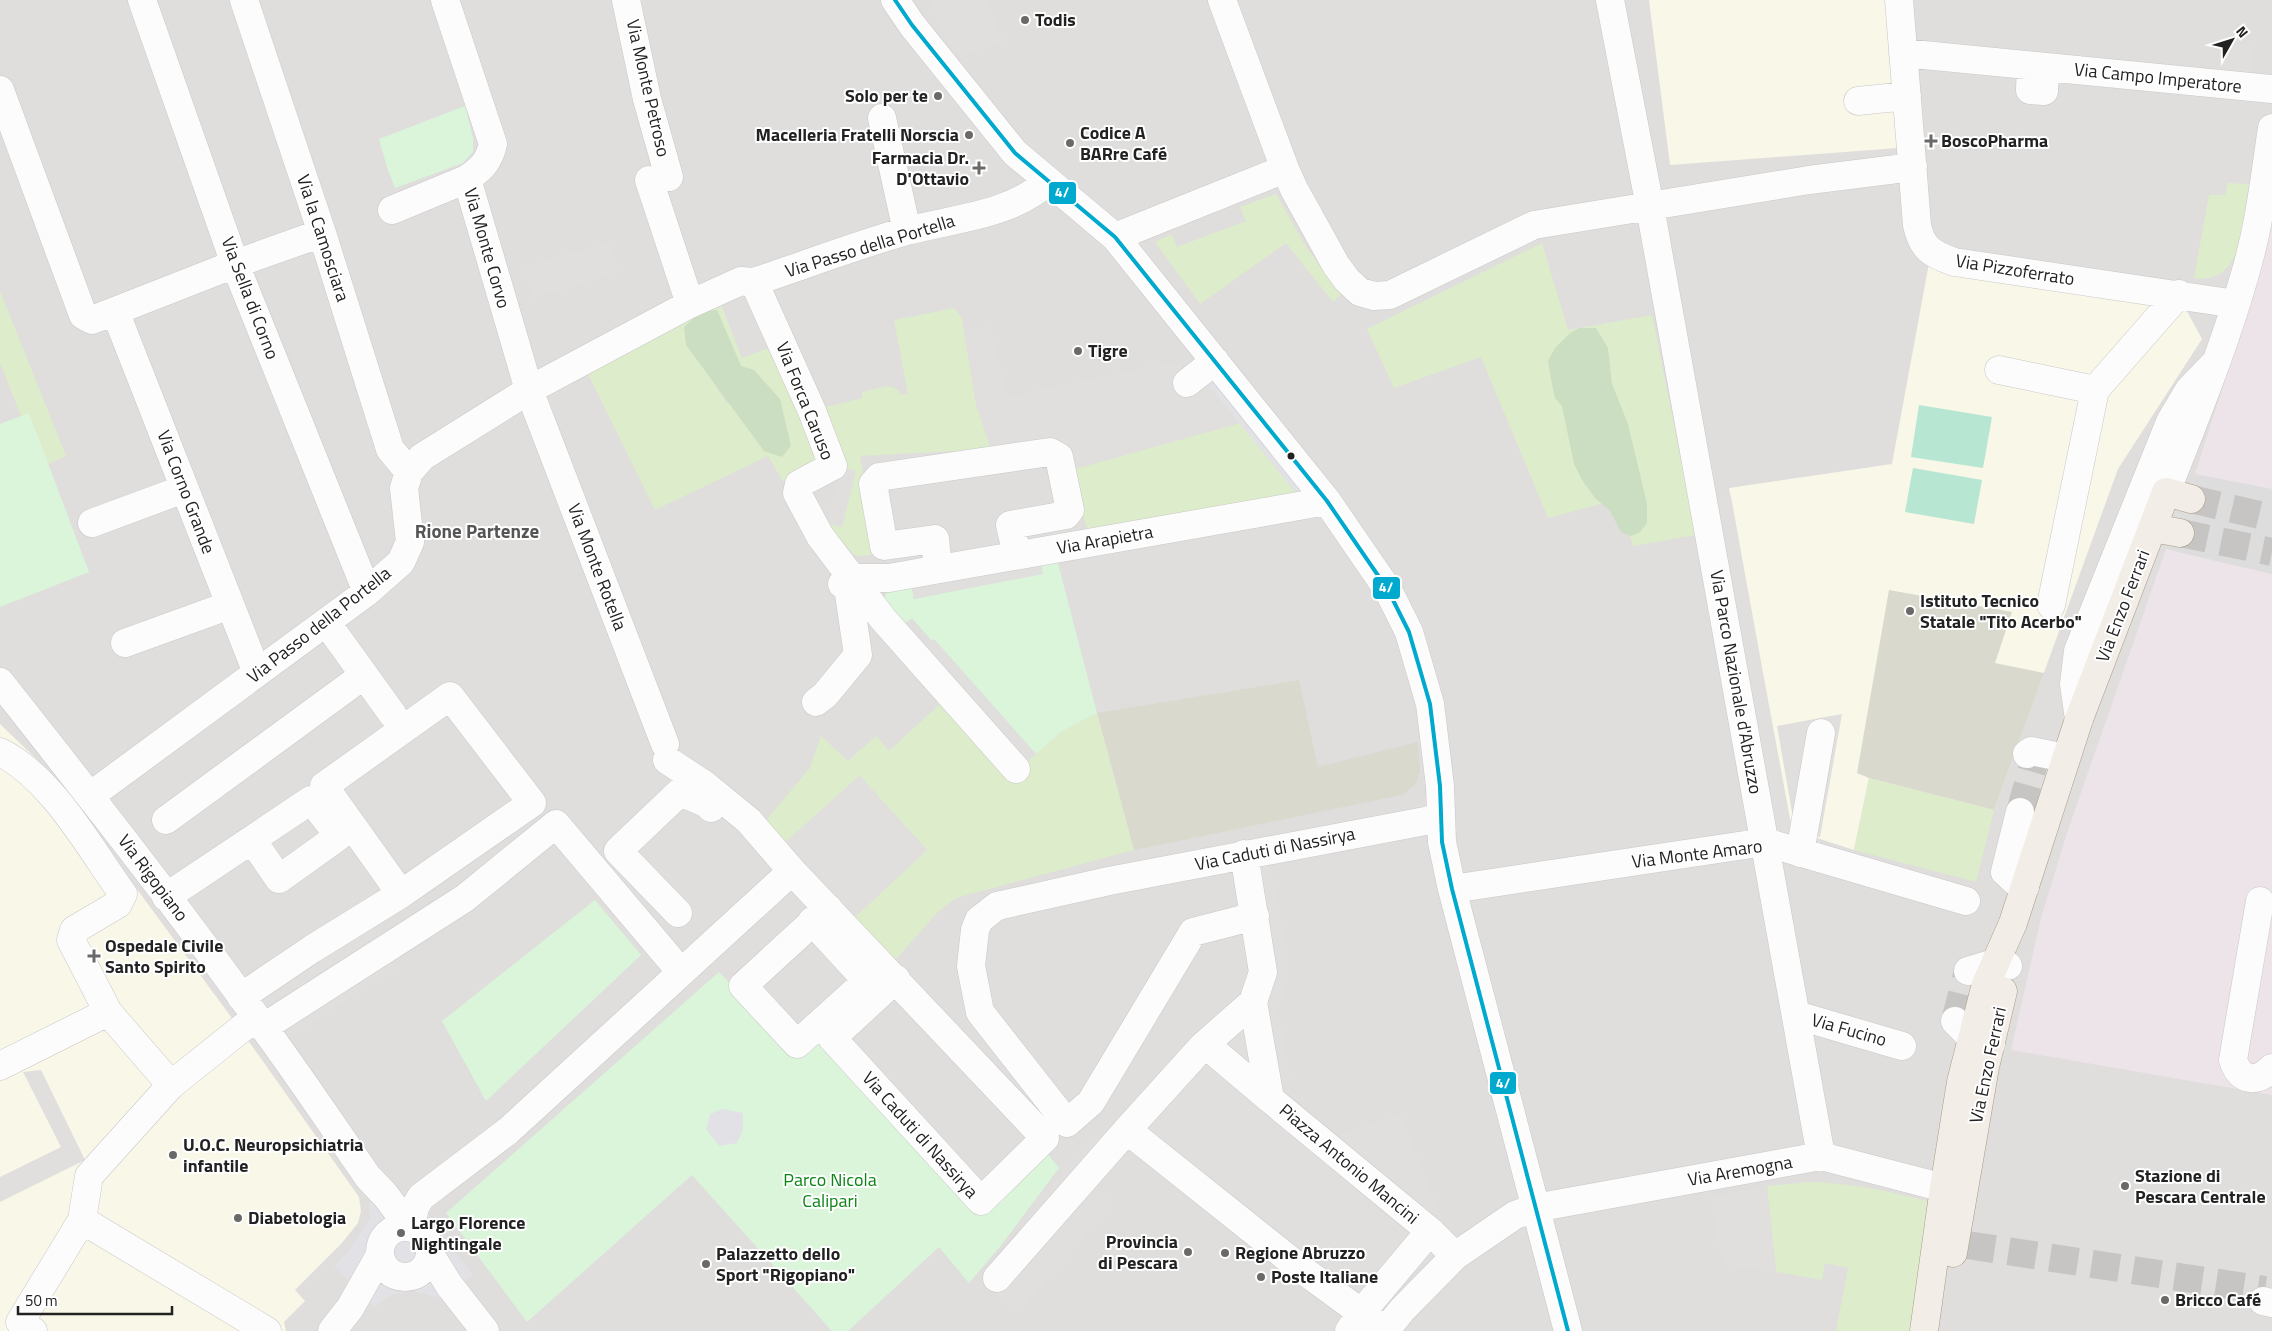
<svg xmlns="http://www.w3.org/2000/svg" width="2272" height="1331" font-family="'Titillium Web',sans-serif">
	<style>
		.residential { fill: #dfdedc }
		.industrial { fill: #ede4e9 }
		.education { fill: #f8f7e8 }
		.construction { fill: #d9d9cd }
		.grass { fill: #ddeccb; fill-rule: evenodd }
		.forest { fill: #cbdec1 }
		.park { fill: #daf5da }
		.pitch { fill: #b7e6d2 }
		.parking { fill: #e0dfde }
		.plaza { fill: #e2e1e5 }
		.pier { fill: #dedddd }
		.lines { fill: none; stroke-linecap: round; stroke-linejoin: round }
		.minor-tunnel { stroke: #c7c5c3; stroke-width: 28; stroke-dasharray: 28 14; stroke-linecap: butt }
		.major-tunnel { stroke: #c7c5c3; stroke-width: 28; stroke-dasharray: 28 14; stroke-linecap: butt }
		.minor-casing { stroke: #c9c8c7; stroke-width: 29 }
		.major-casing { stroke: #a79c86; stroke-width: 29 }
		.minor { stroke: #fdfcfc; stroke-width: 28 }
		.major { stroke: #f3ede7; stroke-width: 28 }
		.bus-1-casing { stroke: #fff; stroke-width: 8 }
		.bus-1 { stroke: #00a9ce; stroke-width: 4 }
		.poi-dot { fill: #6a6968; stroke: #fff; stroke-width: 2 }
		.bus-dot { fill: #222; stroke: #fff; stroke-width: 2 }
		.labels { text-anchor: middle; stroke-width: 4; stroke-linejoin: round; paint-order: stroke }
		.poi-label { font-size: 18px; font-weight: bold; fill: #222; stroke: #fff; text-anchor: start }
		.street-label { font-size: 18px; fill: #222; stroke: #fff }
		.park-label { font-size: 18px; fill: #0c8416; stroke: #fff }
		.neighbourhood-label { font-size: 19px; font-weight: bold; fill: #555; stroke: #fff }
		.line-badge { stroke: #fff; stroke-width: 2 }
		.badge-label { font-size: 14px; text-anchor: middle; font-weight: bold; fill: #fff }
	</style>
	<rect width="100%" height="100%" fill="#f0eeeb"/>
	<path class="residential" d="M0 0H2272V1331H0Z"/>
	<path class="industrial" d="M2272 217V489L2195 474 2249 304Z
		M2166 549 2272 574V1095L2011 1050 2041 918 2067 833Z"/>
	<path class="education" d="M1649 0H1886L1898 148 1670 165Z
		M1929 263 2182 302 2202 339 2118 469 1994 810 1869 778 1854 850 1792 830 1729 488 1892 464Z
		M0 724 52 774 240 1029 359 1197 361 1211 358 1223 341 1244 295 1290 305 1301 284 1322 286 1331H0Z"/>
	<path class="construction" d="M1889 590 2012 612 1995 663 2044 673 1994 810 1869 778 1857 773Z
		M1299 680 1318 767 1418 742 1420 770 1416 784 1402 795 1134 850 1097 713Z"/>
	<path class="grass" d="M2228 183 2249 184C2246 218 2243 286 2194 278L2209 195H2225Z
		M1276 194 1306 247 1341 294 1333 302 1286 243 1200 304 1155 242 1172 234 1177 247 1246 221 1240 207Z
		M1542 243 1568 330 1652 315 1696 535 1633 546 1619 499 1548 518 1481 357 1394 388 1367 329Z
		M0 291 66 456 48 464 29 414 21 416 0 363Z
		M719 299 742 358 777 345 826 462 783 481 768 456 655 510 588 374ZM717 310 741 366 727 403 709 376Z
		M954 308 962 318 976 404 991 449 860 456 879 554 860 556 853 554 827 523 842 527V467L818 409 862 398V392L888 386 899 390 900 395 908 394 894 320Z
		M1240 423 1296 493 1087 529 1071 470Z
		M941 703 1006 778 1062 731 1097 713 1134 850 956 898 938 912 894 961 853 919 927 850 860 776 780 847 760 827 810 768 821 736 848 761 876 736 889 751Z
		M1869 778 1994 810 1976 882 1854 850Z
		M1810 1182C1851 1183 1888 1191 1927 1201L1930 1205 1911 1331H1836L1848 1268 1825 1263 1822 1280 1776 1272 1767 1186Z"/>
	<path class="forest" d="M717 310 741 366 754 370 780 399 791 446 782 457 764 451 686 345 684 327 702 311Z
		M1579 328H1596L1608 348 1612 384 1628 424 1647 504V523L1640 532 1631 536 1621 532 1610 511 1595 498 1582 480 1574 464 1562 406 1555 398 1551 379 1548 361 1555 348 1570 333Z"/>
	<path class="park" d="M465 106 473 138V152L463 163 395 188 387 167 379 139Z
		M29 413 89 572 0 607V424Z
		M1056 556 1097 713 1062 731 1036 754 934 639 932 641 912 618 902 626 884 600 888 588 911 583 914 599 1042 573 1040 559Z
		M595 900 641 955 486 1101 442 1021Z
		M719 972 801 1059 818 1044 979 1215 1047 1153 1059 1168 999 1248 969 1283 939 1247 848 1331H832L692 1175 527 1322 446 1213Z"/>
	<path class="pitch" d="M1919 405 1992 417 1983 468 1911 457Z
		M1913 468 1982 480 1974 524 1905 512Z"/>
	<path class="parking" d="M929 0H986L1003 41 960 58 945 38Z
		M2221 42 2254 46 2250 82 2217 78Z
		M610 242 618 272 534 298 524 267Z
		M991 325 1006 397 1187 359 1240 423 1071 470 991 449 976 404 964 331Z
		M842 467 856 471 842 527 827 523Z
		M1731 496 1791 835 1772 831 1714 500Z
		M1040 559 1043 574 914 599 911 583Z
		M934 639 1036 754 1023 765 922 650Z
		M1842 714 1820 837 1795 829 1777 726Z
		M859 776 927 850 849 922 780 847Z
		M1269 862 1288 957 1286 985 1277 1014 1284 1038 1289 1081 1280 1094 1336 1137 1400 1114 1450 1239 1370 1314 1345 1318 1132 1142 1096 1186 1114 1202 1016 1315 994 1291V1267L1056 1180 1204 1031 1251 987V867Z
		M371 928 397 968 286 1039 257 1000Z
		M41 1070 85 1160 0 1202V1177L61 1147 23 1072Z
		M1767 1186 1776 1272 1723 1264 1710 1197Z"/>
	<path class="plaza" d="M1219 372 1313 490 1296 493 1206 382Z
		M723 1109 743 1113V1130L737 1143 719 1146 706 1129 710 1114Z
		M392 1184 404 1192 415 1188 432 1208 428 1217 473 1275 443 1299 413 1291 391 1295 374 1307 334 1266 350 1249 370 1218 369 1203Z"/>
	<path class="pier" d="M2199 475 2272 489V574L2174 551Z"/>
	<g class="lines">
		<path class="minor-tunnel" d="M2020 812 2037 752
			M1955 1021 1968 971
			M1967 1245 2265 1290"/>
		<path class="major-tunnel" d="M2191 499 2272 518
			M2180 533 2272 552"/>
		<g class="minor-casing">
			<path id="minor" d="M142 0 235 264 367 592
				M244 0 322 233 390 449 409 472
				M445 0 493 144C489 162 481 169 467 179L529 390 665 744
				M626 0 647 99 669 177
				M895 0 912 25 1015 153 1115 237 1327 501 1388 590 1409 632 1430 704 1440 786 1442 842 1452 889 1568 1331
				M1222 0 1285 169 1294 189 1336 265 1347 280 1360 292 1374 296 1390 295 1534 225 1809 180 1913 167
				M1610 0 1650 207 1821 1156
				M1899 0 1917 225C1922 249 1932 254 1954 262L2236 304
				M1903 53 2272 89
				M2031 66 2030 90 2044 91 2045 67
				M0 90 83 315 92 320 115 311
				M1858 101 1907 96
				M882 118 907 231
				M649 180 690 304
				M392 210 467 179
				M1115 237 1285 169
				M754 282 812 411 833 466 799 484 797 493 820 536 883 619 1016 769
				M1999 370 2095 390
				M1187 383 1215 361
				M2166 492C2195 419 2226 343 2247 267 2260 222 2265 174 2272 128
				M92 523 184 489
				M938 569 935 539 884 546 873 484 879 477 1050 452 1059 457 1070 510 1066 515 1010 525 1017 555
				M842 584 853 578H889L1327 501
				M2051 605 2095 390 2179 294
				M326 622 393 715
				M125 643 230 605
				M257 673 115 311 235 264 322 233
				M0 682C90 796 180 910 264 1028 300 1077 334 1128 368 1177L386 1196 409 1227
				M816 702 825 695 858 655 849 594 853 578
				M2079 719 2074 684 2078 651 2170 422 2189 390 2215 363
				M0 752C52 778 89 847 123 894L118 904 74 930 71 940 108 1012
				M2027 754 2031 751 2065 758
				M667 760 705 785 749 821 792 871 1045 1138 981 1201 832 1038 896 979
				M90 796 367 592 401 562 410 542 404 488 409 472 422 457 529 390 690 304 741 281 754 282C805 265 856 245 907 231 955 218 1009 216 1047 182
				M2020 812 2005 872 2017 883 2025 887
				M166 820 364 675
				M1800 853 1821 733
				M1452 889 1765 842 1966 901
				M166 897 311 800 339 836 279 879 252 840
				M2260 901 2233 1060C2240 1081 2256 1084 2272 1068
				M678 913 618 851 680 792 706 803 711 808
				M1255 916 1193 932 1091 1102 1067 1123 980 1012 971 966 975 930 979 920 997 906 1109 881 1441 818
				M812 921 867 981 797 1044 743 986 828 908
				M1968 971 1995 963 2008 966
				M241 997 312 949 401 894 532 803 450 696 324 786 401 894
				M1253 1002 1270 1099 1430 1231 1455 1256
				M1796 1015 1902 1046
				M1955 1021 1972 1038 1991 1044
				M264 1027 465 898 556 824 681 972
				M1205 1044 1270 1099
				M0 1066 108 1012 171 1085
				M1127 1130 1300 1268 1385 1330
				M82 1220 267 1331
				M380 1252a25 25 0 1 1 50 0a25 25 0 1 1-50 0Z
				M411 1227 415 1207 421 1197 508 1131 792 871
				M430 1254 449 1285 485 1331
				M997 1278 1127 1130 1203 1046 1253 1002 1263 972 1244 854
				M2263 1301 2272 1303
				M33 1331 20 1322 82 1220 89 1176 171 1085 256 1017
				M332 1331 350 1308 380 1255
				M1349 1331 1361 1313 1430 1231
				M1385 1331 1402 1310 1455 1256 1515 1215 1535 1208 1821 1156 1944 1188 1952 1194 1960 1206"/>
		</g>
		<g class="major-casing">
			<path id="major" d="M2153 528 2180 533
				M1953 1253 1985 1067 2003 991
				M1924 1331 1944 1188 1961 1082 1986 984 2013 923 2079 719 2166 492 2191 499"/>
		</g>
		<use href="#minor" class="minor"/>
		<use href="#major" class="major"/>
		<g class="bus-1-casing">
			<path id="bus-1" d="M895 0 912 25 1015 153 1115 237 1327 501 1388 590 1409 632 1430 704 1440 786 1442 842 1452 889 1568 1331"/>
		</g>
		<use href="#bus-1" class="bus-1"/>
	</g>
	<g class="poi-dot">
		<circle cx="1025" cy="20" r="5"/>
		<circle cx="938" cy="96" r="5"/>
		<circle cx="969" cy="135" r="5"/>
		<path d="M1928.5 133.5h5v5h5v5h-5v5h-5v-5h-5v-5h5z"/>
		<circle cx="1070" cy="143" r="5"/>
		<path d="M976.5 160.5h5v5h5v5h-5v5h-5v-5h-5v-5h5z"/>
		<circle cx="1078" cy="351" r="5"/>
		<circle cx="1910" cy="611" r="5"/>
		<path d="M91.5 948.5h5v5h5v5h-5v5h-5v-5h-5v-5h5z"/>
		<circle cx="173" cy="1155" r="5"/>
		<circle cx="2125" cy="1186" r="5"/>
		<circle cx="238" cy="1218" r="5"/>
		<circle cx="401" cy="1233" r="5"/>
		<circle cx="1188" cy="1252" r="5"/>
		<circle cx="1225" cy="1253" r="5"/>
		<circle cx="706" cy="1264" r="5"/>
		<circle cx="1261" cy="1277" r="5"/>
		<circle cx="2165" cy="1300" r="5"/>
	</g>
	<circle class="bus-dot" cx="1291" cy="456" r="4.5"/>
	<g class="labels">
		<g class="poi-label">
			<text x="1035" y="26">Todis</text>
			<text x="928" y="102" text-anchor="end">Solo per te</text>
			<text x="1080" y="139">Codice A<tspan x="1080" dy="21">BARre Café</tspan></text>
			<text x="959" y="141" text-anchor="end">Macelleria Fratelli Norscia</text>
			<text x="1941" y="147">BoscoPharma</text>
			<text x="969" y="164" text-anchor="end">Farmacia Dr.<tspan x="969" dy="21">D'Ottavio</tspan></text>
			<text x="1088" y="357">Tigre</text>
			<text x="1920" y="607">Istituto Tecnico<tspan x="1920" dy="21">Statale "Tito Acerbo"</tspan></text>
			<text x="105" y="952">Ospedale Civile<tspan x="105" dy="21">Santo Spirito</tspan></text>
			<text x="183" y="1151">U.O.C. Neuropsichiatria<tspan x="183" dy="21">infantile</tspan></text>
			<text x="2135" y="1182">Stazione di<tspan x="2135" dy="21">Pescara Centrale</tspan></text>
			<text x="248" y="1224">Diabetologia</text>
			<text x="411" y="1229">Largo Florence<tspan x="411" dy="21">Nightingale</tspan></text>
			<text x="1178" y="1248" text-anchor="end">Provincia<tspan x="1178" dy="21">di Pescara</tspan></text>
			<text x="1235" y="1259">Regione Abruzzo</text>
			<text x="716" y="1260">Palazzetto dello<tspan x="716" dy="21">Sport "Rigopiano"</tspan></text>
			<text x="1271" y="1283">Poste Italiane</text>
			<text x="2175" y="1306">Bricco Café</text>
		</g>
		<g class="street-label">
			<text transform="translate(2158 78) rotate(6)" y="6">Via Campo Imperatore</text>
			<text transform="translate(648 88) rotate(77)" y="6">Via Monte Petroso</text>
			<text transform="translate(323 238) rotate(72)" y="6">Via la Camosciara</text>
			<text transform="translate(870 246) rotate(-17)" y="6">Via Passo della Portella</text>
			<text transform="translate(487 248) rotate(74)" y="6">Via Monte Corvo</text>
			<text transform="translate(2015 270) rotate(9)" y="6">Via Pizzoferrato</text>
			<text transform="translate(250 298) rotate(69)" y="6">Via Sella di Corno</text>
			<text transform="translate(805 401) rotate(68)" y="6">Via Forca Caruso</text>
			<text transform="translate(186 492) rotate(69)" y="6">Via Corno Grande</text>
			<text transform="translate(1105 540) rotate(-10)" y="6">Via Arapietra</text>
			<text transform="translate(597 567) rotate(69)" y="6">Via Monte Rotella</text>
			<text transform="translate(2123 606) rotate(-69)" y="6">Via Enzo Ferrari</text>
			<text transform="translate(319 625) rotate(-38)" y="6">Via Passo della Portella</text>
			<text transform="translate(1736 682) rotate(80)" y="6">Via Parco Nazionale d'Abruzzo</text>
			<text transform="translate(1275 849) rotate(-11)" y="6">Via Caduti di Nassirya</text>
			<text transform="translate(1697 854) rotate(-7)" y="6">Via Monte Amaro</text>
			<text transform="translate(153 878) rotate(53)" y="6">Via Rigopiano</text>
			<text transform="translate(1849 1030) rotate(16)" y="6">Via Fucino</text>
			<text transform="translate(1988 1065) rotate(-78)" y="6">Via Enzo Ferrari</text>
			<text transform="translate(920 1135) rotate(48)" y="6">Via Caduti di Nassirya</text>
			<text transform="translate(1349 1164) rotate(40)" y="6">Piazza Antonio Mancini</text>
			<text transform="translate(1740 1171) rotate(-10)" y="6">Via Aremogna</text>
		</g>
		<g class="park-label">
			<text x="830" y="1186">Parco Nicola<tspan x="830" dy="21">Calipari</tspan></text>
		</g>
		<g class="neighbourhood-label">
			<text x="477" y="538">Rione Partenze</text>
		</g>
	</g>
	<g class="line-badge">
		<rect x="1048" y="181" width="29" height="24" rx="5" fill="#00a9ce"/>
		<rect x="1372" y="576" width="29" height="24" rx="5" fill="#00a9ce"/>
		<rect x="1489" y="1071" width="28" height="24" rx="5" fill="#00a9ce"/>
	</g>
	<g class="badge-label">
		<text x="1062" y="197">4/</text>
		<text x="1386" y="592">4/</text>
		<text x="1503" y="1088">4/</text>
	</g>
	<g transform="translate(2232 40) rotate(51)" stroke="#ffffff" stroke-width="4" paint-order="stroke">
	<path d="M0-4L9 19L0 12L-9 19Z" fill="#222222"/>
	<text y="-8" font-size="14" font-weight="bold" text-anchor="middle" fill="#222222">N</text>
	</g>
	<path d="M18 1306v8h154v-8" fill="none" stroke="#222222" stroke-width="2.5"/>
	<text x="25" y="1306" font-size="15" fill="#222222" stroke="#ffffff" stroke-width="4" paint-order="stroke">50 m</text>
</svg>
